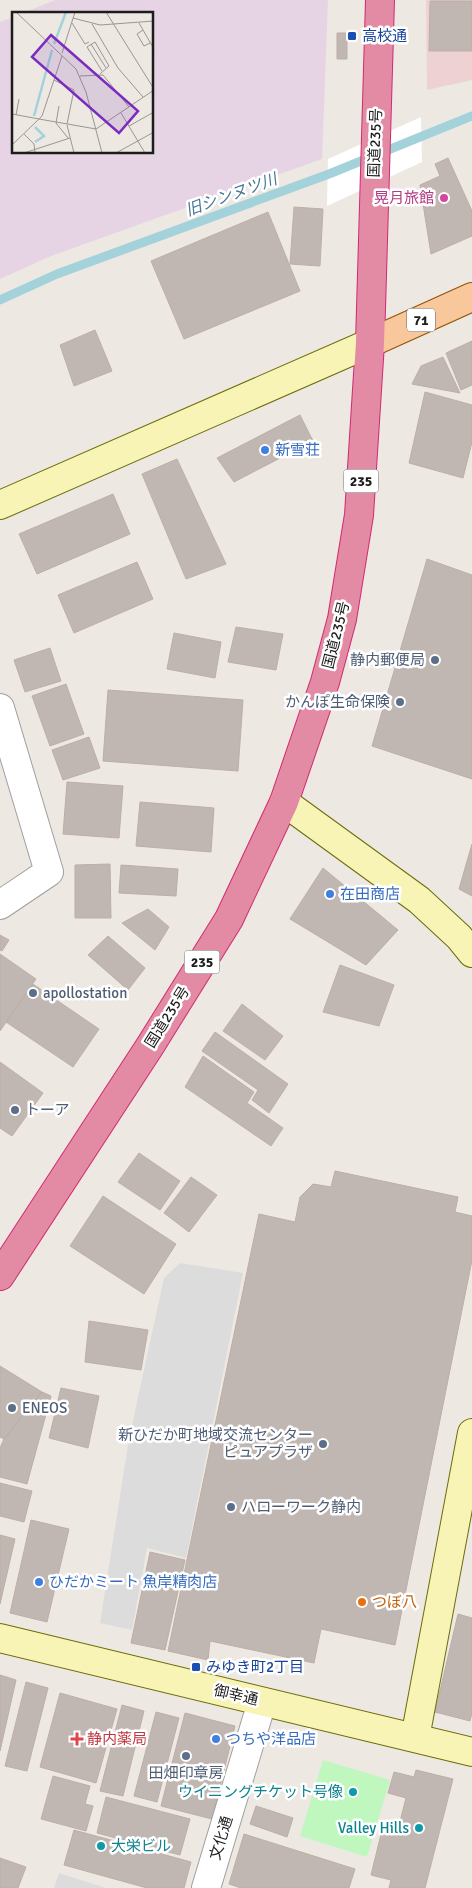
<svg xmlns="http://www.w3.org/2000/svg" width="472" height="1888" font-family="Signika,'Noto Sans JP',sans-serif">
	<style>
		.commercial { fill: #eed1d3 }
		.industrial { fill: #e6d4e4 }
		.park { fill: #c0f7bf }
		.parking { fill: #dcdcdc }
		.pier { fill: #fff }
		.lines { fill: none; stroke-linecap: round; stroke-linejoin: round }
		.stream { stroke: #a3d2da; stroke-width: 9 }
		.building { fill: #c1b7b2; stroke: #beaea5 }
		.street-casing { stroke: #a0a0a0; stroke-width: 30 }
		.secondary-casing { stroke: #6c6d08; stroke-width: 30 }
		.primary-casing { stroke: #8f5405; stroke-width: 30 }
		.highway-casing { stroke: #d02a73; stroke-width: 30 }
		.street { stroke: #fff; stroke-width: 28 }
		.secondary { stroke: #f7f4b6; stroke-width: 28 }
		.primary { stroke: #f8c79c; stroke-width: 28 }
		.highway { stroke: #e38ba4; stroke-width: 28 }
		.transit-dot { fill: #1a4fb4; stroke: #fff; stroke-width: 2 }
		.hotel-dot { fill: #d1479c; stroke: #fff; stroke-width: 2 }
		.shop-dot { fill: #3f7fe0; stroke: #fff; stroke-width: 2 }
		.service-dot { fill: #5c6f8a; stroke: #fff; stroke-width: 2 }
		.food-dot { fill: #e8710a; stroke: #fff; stroke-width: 2 }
		.health-dot { fill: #e0444e; stroke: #fff; stroke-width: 2 }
		.culture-dot { fill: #0f9aa8; stroke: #fff; stroke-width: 2 }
		.labels { text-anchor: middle; stroke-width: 5; stroke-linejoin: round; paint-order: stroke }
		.shield { fill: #fff; stroke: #606060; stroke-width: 1 }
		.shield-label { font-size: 14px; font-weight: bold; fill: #1c1c1c }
		.transit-label { font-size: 15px; fill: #164399; stroke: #fff; text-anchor: start }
		.street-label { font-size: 15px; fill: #1c1c1c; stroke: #fff }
		.hotel-label { font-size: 15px; fill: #b23c85; stroke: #fff; text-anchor: end }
		.shop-label { font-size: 15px; fill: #366cbe; stroke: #fff; text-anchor: start }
		.service-label { font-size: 15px; fill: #4e5e75; stroke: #fff; text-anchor: start }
		.food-label { font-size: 15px; fill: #c56008; stroke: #fff; text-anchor: start }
		.health-label { font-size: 15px; fill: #be3a42; stroke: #fff; text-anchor: start }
		.culture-label { font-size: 15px; fill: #0d838f; stroke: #fff; text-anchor: end }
		.water-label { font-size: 16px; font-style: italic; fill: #467898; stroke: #fff }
		.inset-river { fill: none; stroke: #a3d2da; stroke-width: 2.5 }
		.inset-road { fill: none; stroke: #999693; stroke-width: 1 }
		.view { fill: #7b2cbf; fill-opacity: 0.15; stroke: #7b2cbf; stroke-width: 2.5 }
		.inset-edge { fill: none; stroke: #1c1c1c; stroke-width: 2.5 }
	</style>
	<rect width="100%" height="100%" fill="#ede8e2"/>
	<path class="commercial" d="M426 0H472V80L427 90Z"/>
	<path class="industrial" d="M55 0H328L322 159 51 256 0 279V22L14 17V152H152V14H21Z"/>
	<path class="park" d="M323 1760 390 1780 367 1857 300 1836Z"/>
	<path class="parking" d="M180 1263 243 1273 186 1558 147 1548 132 1630 100 1623 129 1439 164 1278Z
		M59 1873 106 1888H54Z"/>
	<path class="pier" d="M421 117 422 162 327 206 328 159Z"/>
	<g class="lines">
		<path class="stream" d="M0 300 57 274 329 174 472 116"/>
	</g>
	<path class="building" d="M430 1H472V51H429Z
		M337 33H347V59H337Z
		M448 158 472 211V236L431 254 420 185 440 176 435 164Z
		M294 207 323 209 320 266 290 264Z
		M268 212 300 291 184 339 151 261Z
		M95 330 112 371 74 386 60 345Z
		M472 341V385L461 390 446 353Z
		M443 357 460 393 412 384 421 366Z
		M425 392 472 405V442L463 478 409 463Z
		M300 415 313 441 234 482 217 458Z
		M177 459 226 564 186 579 142 474Z
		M113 494 130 534 37 574 19 534Z
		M427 559 472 575V779L372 746Z
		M137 562 153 599 74 633 58 595Z
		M236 627 283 634 276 670 228 662Z
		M174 633 221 642 215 678 167 669Z
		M50 648 61 681 25 692 14 660Z
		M66 684 84 734 50 746 32 696Z
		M108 690 243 700 238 771 103 761Z
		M89 737 100 768 63 780 52 750Z
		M67 782 123 786 119 838 63 834Z
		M140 802 214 808 211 852 136 846Z
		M472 844V896L459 889Z
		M110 864 111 918H75V865Z
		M121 865 178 869 176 896 119 893Z
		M323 868 398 930 366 965 290 919Z
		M148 909 169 927 155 950 122 923Z
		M0 935 9 940 2 951 0 950Z
		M108 936 145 968 128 990 88 955Z
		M0 954 36 979 0 1031Z
		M340 965 394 985 379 1026 323 1012Z
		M33 984 99 1029 73 1067 6 1022Z
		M242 1004 283 1036 265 1060 223 1031Z
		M215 1032 288 1084 269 1113 252 1100 258 1090 202 1051Z
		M203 1056 254 1092 247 1103 283 1128 271 1146 185 1087Z
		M0 1062 43 1093 12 1136 0 1128Z
		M139 1153 180 1181 160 1210 118 1182Z
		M335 1171 458 1197 455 1212 472 1216V1260L395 1645 321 1629 314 1663 210 1641 208 1660 168 1651 259 1214 295 1222 300 1197 313 1184 331 1187Z
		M191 1177 217 1195 189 1232 164 1213Z
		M103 1196 176 1244 144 1294 70 1246Z
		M89 1321 148 1330 141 1370 85 1362Z
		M0 1366 42 1392 4 1439 0 1437Z
		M61 1388 99 1396 88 1448 49 1438Z
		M42 1392 51 1396 27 1484 0 1477V1448L4 1439Z
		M0 1483 32 1491 24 1522 0 1516Z
		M31 1520 69 1529 47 1622 10 1613Z
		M0 1535 15 1539 0 1604Z
		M150 1552 185 1560 165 1650 131 1643Z
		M458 1614 472 1618V1713L470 1721 435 1712Z
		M0 1675 16 1680 0 1751Z
		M26 1682 48 1688 27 1771 5 1766Z
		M60 1693 117 1709 96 1783 40 1767Z
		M122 1705 144 1711 123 1796 100 1791Z
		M156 1712 179 1718 157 1802 134 1796Z
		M185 1713 235 1726 212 1819 161 1806Z
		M416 1770 453 1779 425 1888H389L391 1880 371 1875 383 1826 398 1829 406 1798 388 1793 394 1772 414 1777Z
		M53 1776 90 1786 85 1804 93 1806 86 1831 41 1819Z
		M106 1797 190 1819 180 1855 97 1833Z
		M256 1806 293 1818 287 1837 250 1824Z
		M74 1830 191 1862 184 1888H147L64 1865Z
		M244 1834 355 1869 349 1888H241L229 1884Z
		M0 1858 26 1867 18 1888H0Z"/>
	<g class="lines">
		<g class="street-casing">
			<path id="street" d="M0 708 49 872 0 905
				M206 1888 262 1702"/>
		</g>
		<g class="secondary-casing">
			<path id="secondary" d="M0 505 370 343
				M284 802 419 900 459 937 472 953
				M0 1638 472 1752
				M415 1738 472 1433"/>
		</g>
		<g class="primary-casing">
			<path id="primary" d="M370 343 472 297"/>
		</g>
		<g class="highway-casing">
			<path id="highway" d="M0 1276 150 1046 229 919 284 802 325 682 342 619 359 515 370 343 380 0"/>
		</g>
		<use href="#street" class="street"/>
		<use href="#secondary" class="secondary"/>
		<use href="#primary" class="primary"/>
		<use href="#highway" class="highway"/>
	</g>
	<g class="transit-dot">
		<rect x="347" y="31" width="10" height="10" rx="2.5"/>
		<rect x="191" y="1662" width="10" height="10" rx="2.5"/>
	</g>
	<circle class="hotel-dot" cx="444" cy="198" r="5"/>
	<g class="shop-dot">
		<circle cx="265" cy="450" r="5"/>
		<circle cx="330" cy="894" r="5"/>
		<circle cx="39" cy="1582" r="5"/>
		<circle cx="216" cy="1739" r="5"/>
	</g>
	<g class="service-dot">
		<circle cx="435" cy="660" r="5"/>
		<circle cx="400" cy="702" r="5"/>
		<circle cx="33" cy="993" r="5"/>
		<circle cx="15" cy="1110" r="5"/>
		<circle cx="12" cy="1408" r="5"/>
		<circle cx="323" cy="1444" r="5"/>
		<circle cx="231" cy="1507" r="5"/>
		<circle cx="186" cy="1756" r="5"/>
	</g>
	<circle class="food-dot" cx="362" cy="1602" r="5"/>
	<path class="health-dot" d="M74.5 1731.5h5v5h5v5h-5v5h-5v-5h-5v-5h5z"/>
	<g class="culture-dot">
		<circle cx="353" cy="1792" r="5"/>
		<circle cx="419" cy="1828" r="5"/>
		<circle cx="101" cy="1846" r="5"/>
	</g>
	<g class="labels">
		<g class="shield">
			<rect x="407" y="308.5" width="28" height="23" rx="4"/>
			<rect x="343.5" y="469.5" width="35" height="23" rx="4"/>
			<rect x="184.5" y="950.5" width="35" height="23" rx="4"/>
		</g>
		<g class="shield-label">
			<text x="421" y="325">71</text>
			<text x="361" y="486">235</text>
			<text x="202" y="967">235</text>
		</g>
		<g class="transit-label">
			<text x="362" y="41">高校通</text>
			<text x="206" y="1672">みゆき町2丁目</text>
		</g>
		<g class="street-label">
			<text transform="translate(375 143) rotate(-88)" y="5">国道235号</text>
			<text transform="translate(336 635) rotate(-76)" y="5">国道235号</text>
			<text transform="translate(167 1017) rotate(-58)" y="5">国道235号</text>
			<text transform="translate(236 1695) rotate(13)" y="5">御幸通</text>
			<text transform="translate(221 1838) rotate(-73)" y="5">文化通</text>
		</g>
		<g class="hotel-label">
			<text x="434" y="203">晃月旅館</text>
		</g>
		<g class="shop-label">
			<text x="275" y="455">新雪荘</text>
			<text x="340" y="899">在田商店</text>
			<text x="49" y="1587">ひだかミート 魚岸精肉店</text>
			<text x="226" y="1744">つちや洋品店</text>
		</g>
		<g class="service-label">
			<text x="425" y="665" text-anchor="end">静内郵便局</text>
			<text x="390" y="707" text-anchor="end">かんぽ生命保険</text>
			<text x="43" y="998">apollostation</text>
			<text x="25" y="1115">トーア</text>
			<text x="22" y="1413">ENEOS</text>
			<text x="313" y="1440" text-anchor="end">新ひだか町地域交流センター<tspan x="313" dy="17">ピュアプラザ</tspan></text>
			<text x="241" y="1512">ハローワーク静内</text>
			<text x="186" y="1778" text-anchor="middle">田畑印章房</text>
		</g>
		<g class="food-label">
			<text x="372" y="1607">つぼ八</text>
		</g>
		<g class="health-label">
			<text x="87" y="1744">静内薬局</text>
		</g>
		<g class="culture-label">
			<text x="343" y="1797">ウイニングチケット号像</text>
			<text x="409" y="1833">Valley Hills</text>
			<text x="111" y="1851" text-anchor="start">大栄ビル</text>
		</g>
		<g class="water-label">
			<text transform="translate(231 194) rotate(-20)" y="6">旧シンヌツ川</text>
		</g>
	</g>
	<g transform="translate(12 12)">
		<rect width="141" height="141" fill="#ede8e2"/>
		<path class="inset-river" d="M42 32 54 0M22 104 40 38M23 115 32 124 23 130"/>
		<path class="inset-road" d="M4 0 64 57 74 80 90 141M94 0 142 77M61 6 88 13 142 9M60 11 73 32 77 30M127 11 142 37M80 12 106 56 131 85M131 18 125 22 132 34 138 31M79 32 94 56M50 41 63 0M88 62 97 54 83 30 75 35 90 59M68 64 91 63 117 95M42 68 62 78 55 112M47 94 44 111 56 126M109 101 133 141M0 102 27 107 30 104 50 44M4 103 7 87M55 113 62 141M117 114 142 100M84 117 142 78M12 122 22 132 23 141M0 133 27 107 84 117M12 141 58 126M104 141 142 120"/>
		<path class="view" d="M39 23 126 99 107 121 20 45Z"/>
		<rect width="141" height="141" class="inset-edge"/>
	</g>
</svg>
